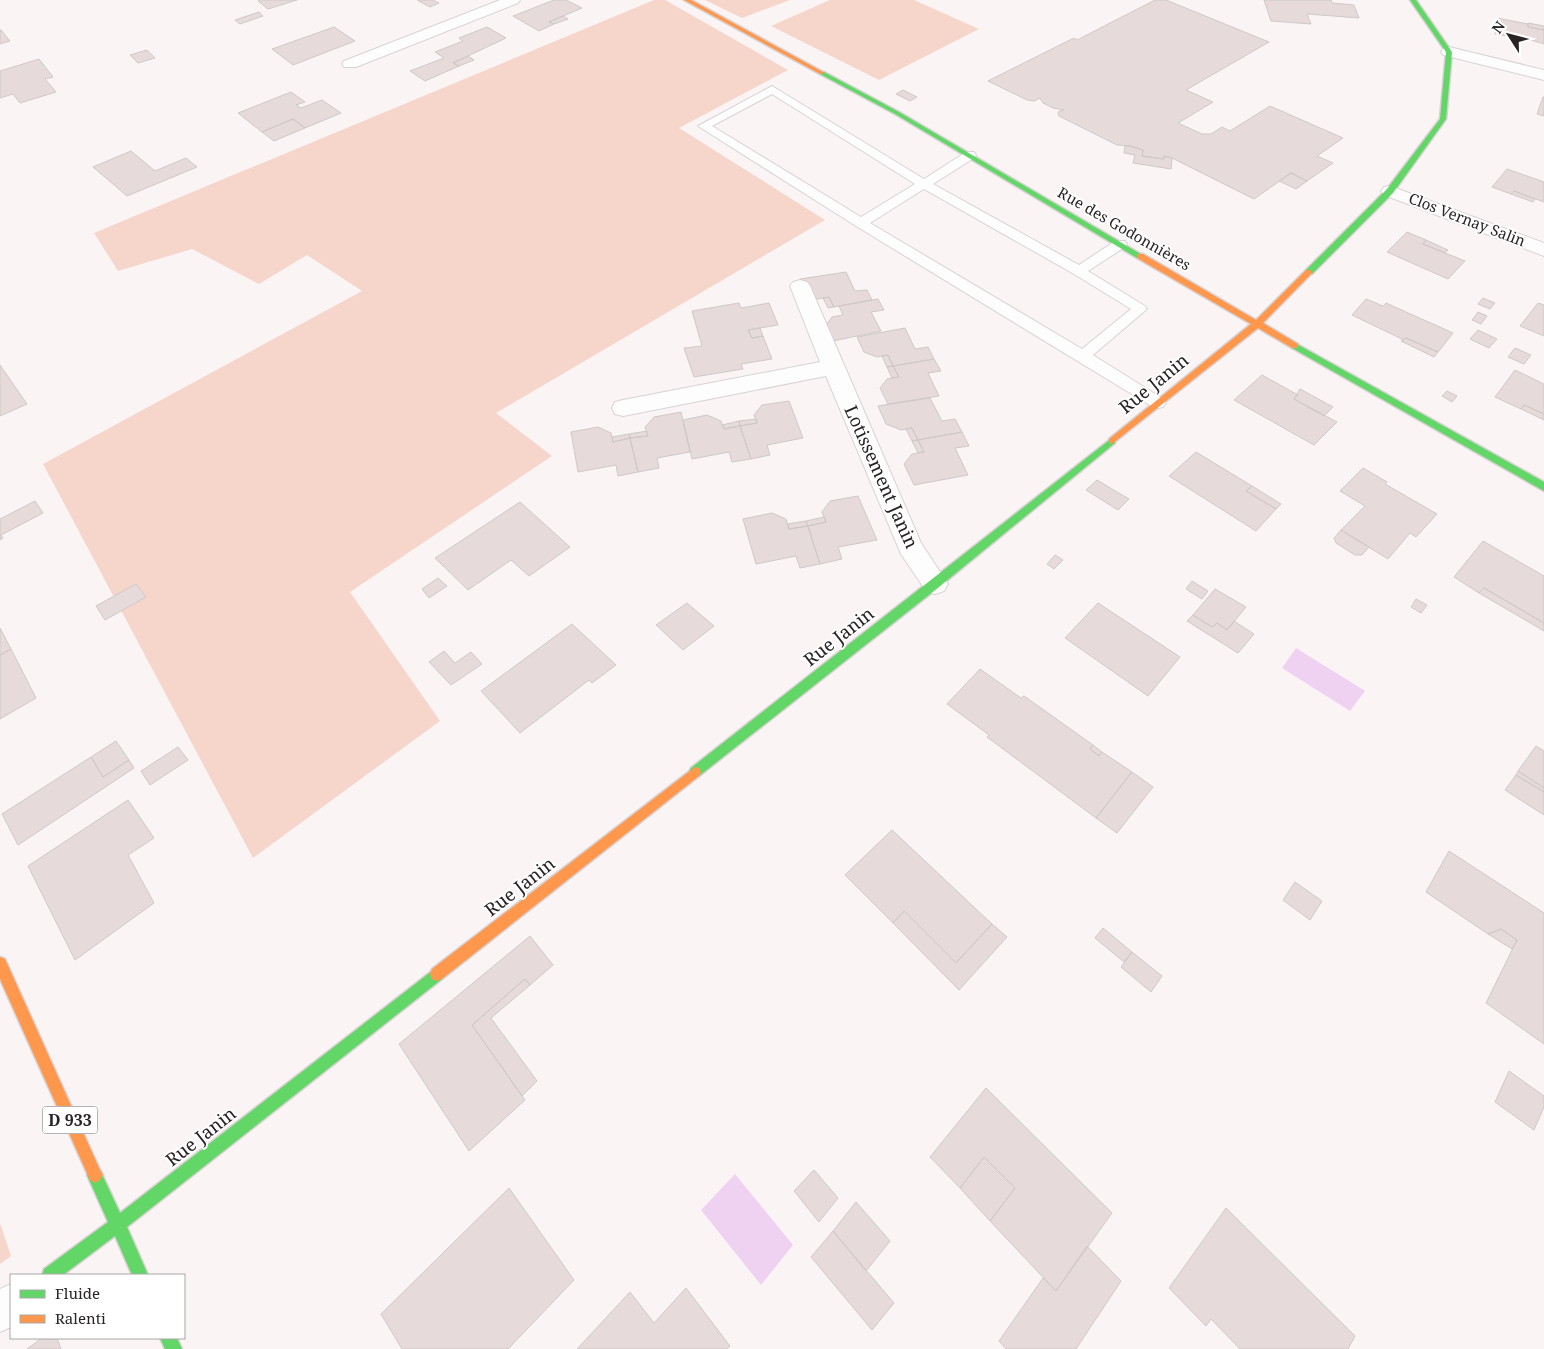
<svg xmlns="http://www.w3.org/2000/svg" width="1544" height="1349" font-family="'Noto Serif',serif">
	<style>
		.green { fill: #f6d6cb }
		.water { fill: #efd2f2 }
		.building { fill: #e7dada; stroke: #cec9c8 }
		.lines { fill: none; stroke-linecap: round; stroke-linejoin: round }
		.lane-casing { stroke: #d8d2d3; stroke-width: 2 }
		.street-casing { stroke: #d8d2d3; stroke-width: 2 }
		.fast-casing { stroke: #d8d2d3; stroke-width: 3 }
		.slow-casing { stroke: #d8d2d3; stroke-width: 3 }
		.lane { fill: #fefdfe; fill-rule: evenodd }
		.street { fill: #fefdfe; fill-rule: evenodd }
		.fast { fill: #63d668; fill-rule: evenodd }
		.slow { fill: #ff974d; fill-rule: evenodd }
		.labels { text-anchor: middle; stroke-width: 4; stroke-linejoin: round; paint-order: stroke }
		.far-street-label { font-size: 15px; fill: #292324; stroke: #fff }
		.shield { fill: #fff; stroke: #696566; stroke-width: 1 }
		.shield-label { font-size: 16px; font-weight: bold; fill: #292324 }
		.street-label { font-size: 18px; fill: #292324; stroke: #fff }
	</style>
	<rect width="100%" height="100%" fill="#fbf4f5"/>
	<path class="green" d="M654 0H665L788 70 679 128 825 220 496 413 552 456 350 592 440 721 253 858 43 464 362 291 307 255 259 284 192 249 118 271 94 233Z
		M705 0H790L742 18Z
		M830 0H914L979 29 879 80 771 26Z
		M0 1223 11 1256 0 1264Z"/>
	<path class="water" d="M1296 648 1365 691 1350 711 1282 668Z
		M735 1174 793 1245 761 1285 701 1210Z"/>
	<path class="building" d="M260 0H297L268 9 258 1Z
		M417 0H433L439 3 430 7Z
		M554 0H566L582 8 549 22 554 24 539 31 513 16Z
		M1155 0H1166L1269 42 1186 90 1213 102 1178 123 1202 134H1211L1222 127 1230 131 1270 106 1343 138 1317 156 1333 163 1307 181 1291 173 1254 199 1172 158 1164 156V159L1142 156 1143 150 1130 146 1117 145 1059 116 1058 112 1064 110 1053 108 1043 103 1040 98 1034 101 1027 100 988 81 1074 38 1077 40Z
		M1264 0H1331L1332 3 1354 5 1359 18 1307 14 1311 24 1271 21Z
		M259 12 263 16 240 24 235 20Z
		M563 16 568 19 554 24 549 22Z
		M1497 18 1528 24V27L1544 30V44L1531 40 1495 34Z
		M1528 23 1544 26V30L1528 27Z
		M334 27 355 41 293 65 272 49Z
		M487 27 506 38 453 63 459 66 425 81 410 71 444 58 435 52 463 41 459 38Z
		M0 30H1L10 41 0 44Z
		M147 50 155 58 138 63 130 55Z
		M468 56 474 60 459 66 453 63Z
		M39 59 53 77 45 79 56 92 20 103 13 94 0 98V71Z
		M903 90 917 97 910 101 896 94Z
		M291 92 305 102 296 105 301 108 322 100 341 113 305 128 293 119 262 132 238 113Z
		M1543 97H1544V116L1537 114Z
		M293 119 305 128 274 141 262 132Z
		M1125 146H1130L1143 150 1142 156 1164 159V156L1172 158 1171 169 1133 163 1135 155 1124 153Z
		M131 151 155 171 186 158 197 167 127 196 93 167Z
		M1507 169 1544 182V202L1514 191 1511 194 1492 187Z
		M1291 173 1307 181 1296 189 1279 181Z
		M1514 191 1535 199 1533 202 1511 194Z
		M1407 232 1426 240 1423 244 1465 261 1448 279 1387 252Z
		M1426 240 1448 250 1445 253 1423 244Z
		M846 272 855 291 867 290 872 300 834 307 829 297 818 299 806 294 800 279Z
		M829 297 834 307 828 308 823 298Z
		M1483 298 1495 303 1490 309 1478 304Z
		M878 299 884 310 871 312 881 331 833 341 826 325 832 317 843 315 839 306Z
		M1366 299 1383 306 1386 303 1453 333 1438 352 1406 338 1404 340 1352 315Z
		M739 303 741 308 769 303 778 325 748 330 752 338 763 336 772 359 741 364 743 369 694 377 684 348 702 346 692 311Z
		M1538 303 1544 305V336L1520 326Z
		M1478 312 1487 316 1481 324 1472 320Z
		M760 328 763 336 752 338 748 330Z
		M905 328 915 349 928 347 934 359 893 366 888 355 877 357 864 352 857 337Z
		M1478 330 1497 339 1489 348 1470 339Z
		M1406 338 1438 352 1434 357 1401 341Z
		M1515 348 1531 355 1524 364 1508 357Z
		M888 355 893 366 887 367 882 356Z
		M934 359 941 371 928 373 939 396 888 404 880 388 887 379 899 377 893 366Z
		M0 365 27 404 0 416Z
		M893 366 899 377 892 378 887 367Z
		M1515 370 1544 384V414L1524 405 1521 409 1495 397Z
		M1262 375 1298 395 1294 399 1337 422 1314 445 1234 400Z
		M1300 389 1333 407 1324 416 1294 399Z
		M1447 391 1457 396 1452 402 1442 396Z
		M930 398 942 421 955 419 962 432 918 440 912 428 901 430 886 424 878 406Z
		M789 401 803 438 767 445 770 455 751 459 740 426 757 423 754 415 762 405Z
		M1524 405 1544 414V420L1521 409Z
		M681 412 690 452 657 458 659 468 638 472 630 438 648 436 645 427 654 417Z
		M707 415 721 421 724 429 740 426 751 459 732 462 729 452 692 459 683 420Z
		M756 419 757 423 740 426 739 421Z
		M739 421 740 426 724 429 722 425Z
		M598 427 611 433 613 442 630 438 638 472 618 476 616 465 578 472 571 432Z
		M912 428 918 440 912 441 906 429Z
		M647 431 648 436 630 438 629 434Z
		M962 432 969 446 955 448 968 475 914 485 904 464 912 454 924 452 918 440Z
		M629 434 630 438 613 442 612 437Z
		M918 440 924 452 918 453 912 441Z
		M1196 452 1252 486 1246 491 1276 509 1256 531 1169 476Z
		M1363 468 1387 482 1385 484 1437 514 1416 537 1410 533 1388 559 1341 530 1365 506 1340 491Z
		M1097 480 1129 499 1118 510 1086 490Z
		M1252 486 1281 504 1276 509 1246 491Z
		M858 496 877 540 838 547 842 559 820 564 808 526 826 522 822 512 830 501Z
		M35 501 43 513 1 535 3 538 0 540V519Z
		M520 502 570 547 529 576 511 560 468 590 435 558Z
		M772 513 786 519 789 529 808 526 820 564 800 568 796 556 756 564 743 519Z
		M824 517 826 522 808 526 806 521Z
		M806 521 808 526 789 529 787 524Z
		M1341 530 1369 547 1362 555H1355L1336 543 1334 538Z
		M1483 541 1544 576V623L1484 588 1479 593 1454 577Z
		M1055 555 1063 560 1054 569 1047 564Z
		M438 578 447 586 429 598 422 589Z
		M1192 581 1208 591 1202 599 1186 589Z
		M136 584 146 597 105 620 96 606Z
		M1484 588 1544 623V631L1479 593Z
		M1215 589 1246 607 1227 630 1217 623 1212 627 1193 615Z
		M1416 599 1427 605 1421 613 1411 607Z
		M687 603 714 626 683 650 656 625Z
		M1098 603 1180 657 1148 696 1065 638Z
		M1193 615 1212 627 1217 623 1227 630 1234 621 1254 634 1238 653 1187 621Z
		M572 624 616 665 592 683 589 680 520 733 481 691Z
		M0 628 11 649 0 655Z
		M11 649 36 698 0 719V655Z
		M444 651 455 663 471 652 482 664 451 685 429 662Z
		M980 669 1021 698 1024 696 1093 745 1090 749 1099 756 1102 752 1132 772 1096 818 987 737 989 735 947 704Z
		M116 741 129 760 103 777 91 757Z
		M1093 745 1102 752 1099 756 1090 749Z
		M1536 746 1544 751V788L1518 771Z
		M178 747 188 760 150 785 141 771Z
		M91 757 103 777 129 760 134 768 18 845 2 814Z
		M1518 771 1544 788V792L1516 775Z
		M1132 772 1153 787 1117 833 1096 818Z
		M1516 775 1544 792V815L1505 790Z
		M128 800 154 838 128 855 154 903 75 960 28 866Z
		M892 830 992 924 956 963 904 911 893 923 845 875Z
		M1449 851 1544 913V1044L1486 1003 1517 940 1501 929 1488 934 1426 892Z
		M1295 882 1322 901 1310 920 1283 900Z
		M904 911 956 963 992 924 1007 937 959 990 893 923Z
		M1103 928 1132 952 1124 962 1095 938Z
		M1501 929 1517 940 1512 949 1488 934Z
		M530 936 553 965 530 985 525 979 472 1025 525 1100 469 1151 399 1044Z
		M1132 952 1162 976 1151 992 1121 967Z
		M525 979 530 985 491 1018 537 1081 522 1096 472 1025Z
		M1509 1071 1544 1096V1107L1534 1130 1495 1102Z
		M986 1088 1112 1213 1056 1291 990 1221 1015 1188 984 1157 960 1188 930 1157Z
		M984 1157 1015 1188 990 1221 960 1188Z
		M814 1170 838 1198 819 1222 794 1191Z
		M509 1188 574 1280 508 1349H402L381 1314Z
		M856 1202 890 1241 866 1271 833 1231Z
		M1226 1208 1355 1336 1348 1349H1240L1211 1319 1206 1326 1169 1288Z
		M833 1231 894 1303 872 1330 811 1257Z
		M1087 1246 1121 1281 1076 1349H1006L999 1341 1043 1278 1056 1291Z
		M686 1288 730 1346 727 1349H577L630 1292 654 1323Z
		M42 1338H57L61 1349H27Z"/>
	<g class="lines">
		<g class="lane-casing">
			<path id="lane" d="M772 86 924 179 966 152H974L976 155 974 158 933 184 1079 265 1115 241H1125L1127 244 1125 247 1088 271 1145 306 1147 309 1093 355 1163 399 1166 403 1163 407 1158 408 1153 407 856 226 698 126ZM772 94 915 184 861 217 712 126ZM924 189 1074 274 1131 309 1082 349 870 223Z"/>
		</g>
		<g class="street-casing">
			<path id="street" d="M500 0H520L518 3 356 67H344L342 64 344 61Z
				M1449 47 1544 70V80L1443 55 1441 52 1443 49Z
				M1390 186 1544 243V256L1384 195 1381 191 1384 187Z
				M800 280 807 282 810 286 921 543 948 584 944 591 935 594 926 591 901 554 826 376 623 416 615 414 612 408 615 402 623 400 820 362 790 286 793 282Z
				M11 1284V1327L0 1332V1289Z"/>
		</g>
		<g class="fast-casing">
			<path id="fast" d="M1410 0H1416L1452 52 1446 119 1393 193 1312 274H1306V270L1387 189 1440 119 1446 52Z
				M820 72H824L899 112 1144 256 1137 258 895 114 820 74Z
				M1295 343 1544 482V491L1292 348 1291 346Z
				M1112 438 1115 439V443L939 587 699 776 695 777 691 776 689 772 691 768Z
				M437 967 442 969 444 974 442 979 127 1227 148 1275H132L115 1236 63 1275H42L44 1269 108 1222 87 1175 90 1170 95 1167 100 1170 120 1213Z
				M160 1338H177L182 1349H165Z"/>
		</g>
		<g class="slow-casing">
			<path id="slow" d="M684 0H691L825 73 820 74Z
				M1137 254H1143L1256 320 1306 270H1309L1313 272 1263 323 1298 344V348H1292L1258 328 1112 444 1109 443V439L1251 324 1137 258Z
				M695 767 699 768 701 772 699 776 442 979 437 981 432 979 430 974 432 969Z
				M0 957 5 959 100 1170 103 1175 100 1180 95 1183 90 1180 0 979Z"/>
		</g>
		<use href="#lane" class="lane"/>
		<use href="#street" class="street"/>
		<use href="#fast" class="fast"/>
		<use href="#slow" class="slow"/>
	</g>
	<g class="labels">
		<g class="far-street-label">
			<text transform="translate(1467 220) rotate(21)" y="5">Clos Vernay Salin</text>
			<text transform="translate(1124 229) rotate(30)" y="5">Rue des Godonnières</text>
		</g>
		<rect class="shield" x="42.5" y="1106.5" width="55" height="27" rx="4"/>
		<g class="shield-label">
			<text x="70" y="1126">D 933</text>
		</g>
		<g class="street-label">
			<text transform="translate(1154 384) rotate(-39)" y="6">Rue Janin</text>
			<text transform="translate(881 477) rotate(66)" y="6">Lotissement Janin</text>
			<text transform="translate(839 637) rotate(-38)" y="6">Rue Janin</text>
			<text transform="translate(520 887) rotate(-38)" y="6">Rue Janin</text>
			<text transform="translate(201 1137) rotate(-38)" y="6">Rue Janin</text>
		</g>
	</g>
	<rect x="10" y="1274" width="175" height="65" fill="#ffffff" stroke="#a9a7a7"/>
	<rect x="20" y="1290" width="25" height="8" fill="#63d668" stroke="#a9a7a7"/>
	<text x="55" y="1299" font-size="15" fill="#292324">Fluide</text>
	<rect x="20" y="1315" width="25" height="8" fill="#ff974d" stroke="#a9a7a7"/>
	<text x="55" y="1324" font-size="15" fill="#292324">Ralenti</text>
	<g transform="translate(1509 35) rotate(306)" stroke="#ffffff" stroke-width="4" paint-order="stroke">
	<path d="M0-4L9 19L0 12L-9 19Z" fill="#292324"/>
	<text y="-8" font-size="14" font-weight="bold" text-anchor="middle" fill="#292324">N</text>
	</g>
</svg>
